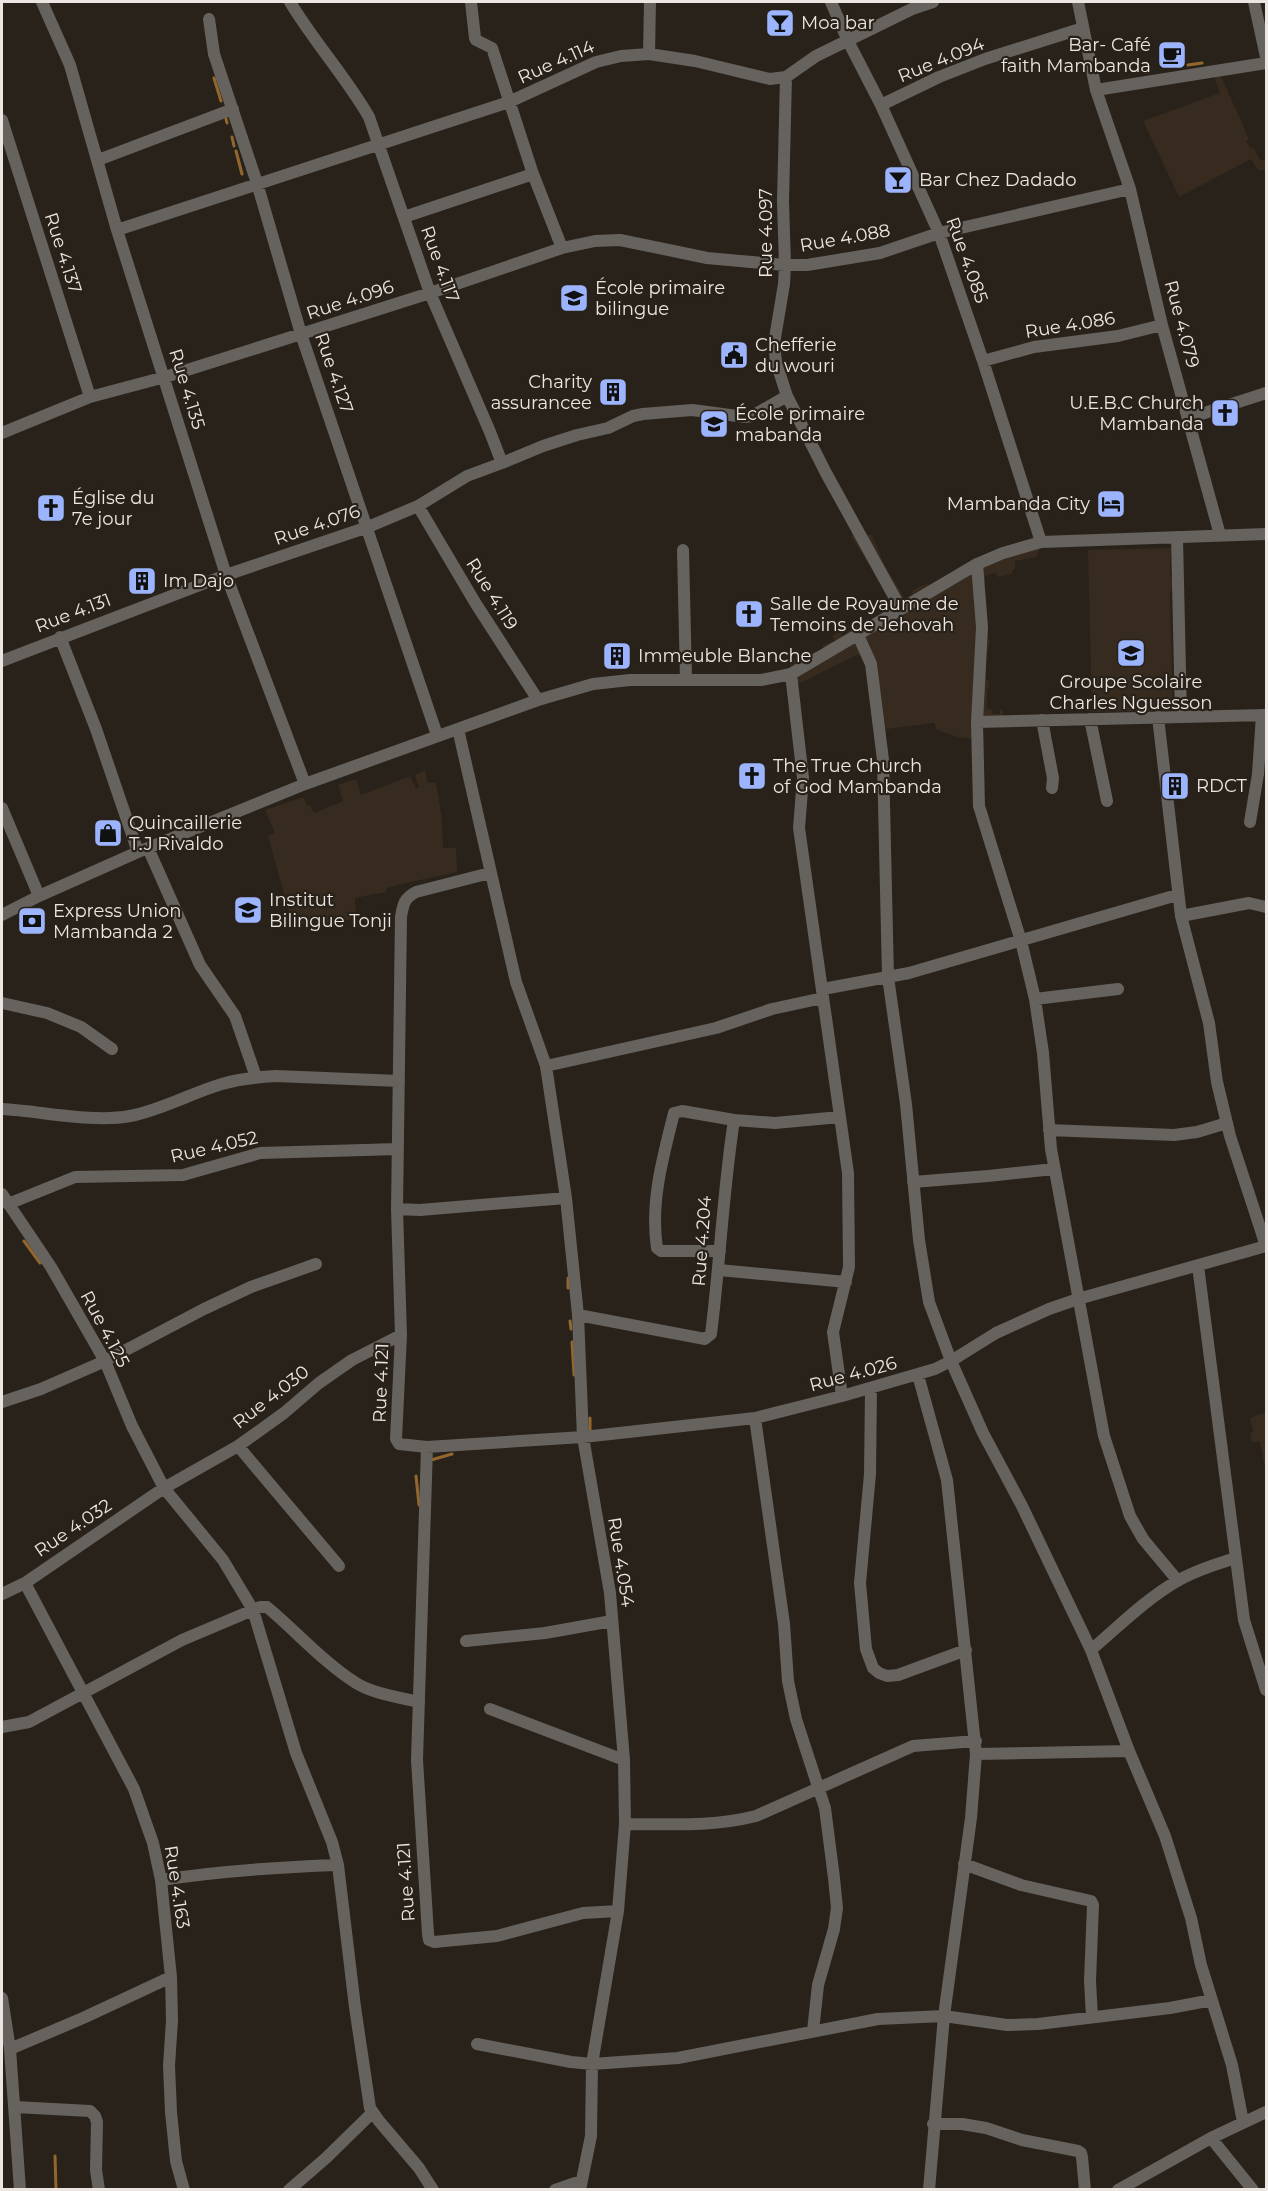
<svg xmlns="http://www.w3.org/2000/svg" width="1268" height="2191" font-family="Montserrat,sans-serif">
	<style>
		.built { fill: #362b1e }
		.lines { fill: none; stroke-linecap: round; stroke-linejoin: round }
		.stream { stroke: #93672c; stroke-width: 3 }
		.minor { stroke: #66625e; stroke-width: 12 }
		.labels { text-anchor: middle; stroke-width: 4.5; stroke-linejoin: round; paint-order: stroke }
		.poi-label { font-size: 18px; fill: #ebe6e1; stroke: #29221a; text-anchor: start }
		.street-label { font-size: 18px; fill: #ebe6e1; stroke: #29221a }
	</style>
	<rect width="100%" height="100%" fill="#29221a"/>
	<path class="built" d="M1220 74 1249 139 1246 141 1251 149 1254 148 1260 160H1266V170H1258L1251 159 1179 197 1143 121 1220 93 1214 75Z
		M852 535H872L884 564 905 599 912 596 911 591 923 585 928 584 929 585 1043 543 1036 557 1015 561V569L1012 571V574L997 577 996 573 990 574 985 576V580H983L984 637 990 640 987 654 986 680 989 681V688L987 689V709L992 710V714H1000V710H1003V726H980V740L957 737 937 730 934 723 887 729 875 725 873 707 869 698 871 693 869 678 865 664 860 656 857 655 794 686 788 677 792 660 823 649V645L835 641 832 636 840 631 843 636 858 624 871 619 877 621 895 611 880 581 877 582 876 576 851 536Z
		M1171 548 1170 577 1174 578V591H1170L1173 710 1092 712 1088 550Z
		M425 770 428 783H436L442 819 443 848H456L457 872 397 885 386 888V892L355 898 356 918 317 928 315 920 293 926 268 836 275 833 265 810 303 797 307 806 310 805 314 813 343 801 338 785 356 779 361 795 410 776 416 789 419 787 415 775Z
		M1266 1412V1473L1260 1442H1252L1250 1433 1253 1432 1250 1418Z"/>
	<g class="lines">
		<path class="stream" d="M1188 65 1202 63
			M214 78 221 101
			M225 115 227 123
			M232 137 234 146
			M236 151 242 174
			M24 1241 40 1263
			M568 1278V1288
			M570 1321 571 1329
			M572 1342 574 1375
			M590 1418V1434
			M431 1460 452 1454
			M416 1476 419 1505
			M55 2156 56 2190"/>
		<path class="minor" d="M42 2 70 65 117 230 226 575 305 784
			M831 2 848 41 881 105 939 233 983 361 1041 542
			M1078 2 1096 90 1130 189 1162 325 1220 535
			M1254 2 1266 57
			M209 19 214 54 257 183 301 334 437 735
			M649 54 650 2
			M786 77 783 201 785 265 784 284 774 344 776 362 787 396 826 473 901 609
			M1096 90 1266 63
			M881 105 939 77 985 59 1083 28
			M2 120 90 397
			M98 160 233 109
			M404 217 533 174
			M117 230 509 102 596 62 621 56 649 54 695 61 770 79 786 77 816 56 912 9 933 2
			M562 248 595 241 620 240 707 258 785 265H807L880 253 939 233 1130 189
			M983 361 1034 347 1118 336 1162 325
			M1189 418 1266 393
			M2 433 90 397 165 377 301 334 430 293 562 248 533 174 492 48 476 40 475 38 471 2
			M502 463 543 446 577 435 608 428 633 416 643 414 692 410 745 417 752 416 787 396
			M418 506 476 604 538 700
			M1177 537 1181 717
			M683 550 686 680
			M977 564 982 627 977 722 979 806 1021 941 1035 999 1043 1053 1051 1149 1104 1436 1130 1516 1143 1539 1178 1581
			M858 635 871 664 883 760 888 977 906 1104 919 1240 929 1302 951 1361 983 1433 1022 1506 1091 1650 1129 1751 1165 1836 1191 1918 1201 1965 1232 2065 1243 2122
			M60 637 96 729 138 852
			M2 661 226 575 368 527 418 506 467 476 502 463 490 432 430 293 369 117C346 77 314 42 290 2
			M791 674 803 778 799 828 848 1173 849 1267 833 1332 842 1396
			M1158 717 1181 916 1209 1023 1217 1082 1230 1136 1266 1246
			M1090 719 1107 801
			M1042 720 1053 778 1052 788
			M977 722 1266 715
			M458 729 516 982 546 1066 566 1198 578 1315 583 1437 610 1593 624 1760 625 1824 618 1911 592 2064 591 2136 580 2190
			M2 808 39 896
			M1250 822 1258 774 1262 715
			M148 848 200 965 235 1016 256 1077
			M490 873 416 892C404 898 403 905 401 917L397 1209 401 1335 396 1439 399 1444 427 1447 417 1760 428 1934 429 1940 434 1942 497 1936 583 1913 618 1911
			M2 915 39 896 138 852 305 784 538 700 593 684 630 680H761L791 674 977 564 1003 553 1041 542 1266 534
			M1181 916 1249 903 1266 907
			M823 989 909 973 1177 895
			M1035 999 1118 989
			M2 1003 47 1013 81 1027 112 1049
			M546 1066 716 1028 772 1009 823 998
			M2 1109C41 1111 92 1123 130 1116 162 1110 191 1093 222 1084 239 1079 258 1077 276 1076L399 1081
			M1049 1130 1174 1135 1197 1132 1227 1123
			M913 1182 988 1176 1054 1169
			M2 1194 51 1267 105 1361 132 1426 164 1488 223 1560 253 1610 296 1753 332 1842 338 1865 355 2007 370 2108 379 2121 419 2168 433 2190
			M8 1204 75 1177 183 1175 260 1153 398 1149
			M397 1209 420 1210 566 1198
			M720 1251H661L657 1248C650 1202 663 1157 674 1113L682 1111 734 1120
			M1198 1266 1244 1620 1266 1690
			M719 1270 846 1282
			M578 1315 705 1339 711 1334C720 1263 723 1191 734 1120L775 1123 840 1117
			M918 1375 947 1480 976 1754 971 1818 944 2016 929 2190
			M871 1388 870 1474 860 1583 866 1649 873 1668 879 1673 887 1676 898 1675 966 1650
			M2 1402 41 1389 105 1361 204 1309 251 1287 316 1264
			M755 1418 784 1624 788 1681 796 1719 825 1808 834 1878 837 1908 834 1929 818 1985 813 2031
			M238 1446 339 1566
			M427 1447 583 1437 755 1418 842 1396 935 1369 951 1361 996 1333 1049 1309 1078 1299 1266 1246
			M25 1583 134 1789 153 1843 161 1880 171 1977 172 2020 169 2066 171 2112 176 2161 184 2190
			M2 1594 25 1583 164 1488 238 1446 284 1413 319 1383 352 1360 401 1335
			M466 1641 545 1633 612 1621
			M1091 1650C1119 1626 1147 1598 1179 1580 1197 1570 1216 1564 1236 1558
			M490 1709 624 1760
			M2 1727 29 1722 182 1640 260 1607H267C297 1632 323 1662 356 1683 374 1694 398 1697 419 1702
			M976 1754 1129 1751
			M625 1824C669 1824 713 1827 756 1816L913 1746 976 1741
			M964 1864 1021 1885 1091 1901 1093 1905 1090 1981 1092 2017
			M161 1880C220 1871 279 1867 338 1865
			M2 1998 10 2049 20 2190
			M477 2044 571 2062 592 2064 678 2058 878 2019 944 2016 1007 2025 1038 2024 1170 2008 1212 2000
			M10 2049 83 2018 171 1977
			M15 2107 90 2111 95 2116 97 2122 96 2170 99 2190
			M933 2124H962L986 2128 1022 2140 1078 2151 1081 2153 1082 2157 1085 2190
			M1211 2138 1253 2190
			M289 2190 326 2158 372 2113
			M555 2190 581 2181
			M1118 2190 1211 2138 1266 2112"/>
	</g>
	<defs>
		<g id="bar-square" transform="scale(1.5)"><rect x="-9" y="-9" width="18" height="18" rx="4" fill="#9cb4fd" stroke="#29221a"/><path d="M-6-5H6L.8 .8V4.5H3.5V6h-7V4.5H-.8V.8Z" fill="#111"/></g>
		<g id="cafe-square" transform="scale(1.5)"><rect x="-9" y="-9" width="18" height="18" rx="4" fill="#9cb4fd" stroke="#29221a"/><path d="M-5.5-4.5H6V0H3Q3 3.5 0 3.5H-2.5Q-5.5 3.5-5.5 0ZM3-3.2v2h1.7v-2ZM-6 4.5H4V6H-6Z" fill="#111"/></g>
		<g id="school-square" transform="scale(1.5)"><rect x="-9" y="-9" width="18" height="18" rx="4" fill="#9cb4fd" stroke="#29221a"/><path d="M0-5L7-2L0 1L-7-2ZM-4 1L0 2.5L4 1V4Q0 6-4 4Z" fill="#111"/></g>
		<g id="civic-square" transform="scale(1.5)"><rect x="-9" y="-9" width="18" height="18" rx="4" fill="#9cb4fd" stroke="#29221a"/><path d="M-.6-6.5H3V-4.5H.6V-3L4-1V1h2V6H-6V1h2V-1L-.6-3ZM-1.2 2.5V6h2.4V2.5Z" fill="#111"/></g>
		<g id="building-square" transform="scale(1.5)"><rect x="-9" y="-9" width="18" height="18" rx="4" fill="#9cb4fd" stroke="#29221a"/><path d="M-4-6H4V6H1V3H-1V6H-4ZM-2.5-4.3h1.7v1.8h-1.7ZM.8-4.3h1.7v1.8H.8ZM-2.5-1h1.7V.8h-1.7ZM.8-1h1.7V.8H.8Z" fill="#111"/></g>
		<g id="church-square" transform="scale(1.5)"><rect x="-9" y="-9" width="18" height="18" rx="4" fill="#9cb4fd" stroke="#29221a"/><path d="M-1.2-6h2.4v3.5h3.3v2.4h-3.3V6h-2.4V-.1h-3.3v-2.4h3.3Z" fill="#111"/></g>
		<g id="hotel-square" transform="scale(1.5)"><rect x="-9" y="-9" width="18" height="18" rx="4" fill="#9cb4fd" stroke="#29221a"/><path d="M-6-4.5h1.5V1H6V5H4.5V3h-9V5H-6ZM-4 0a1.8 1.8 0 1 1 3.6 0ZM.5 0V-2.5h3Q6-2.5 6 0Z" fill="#111"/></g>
		<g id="shop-square" transform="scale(1.5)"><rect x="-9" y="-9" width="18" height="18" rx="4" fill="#9cb4fd" stroke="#29221a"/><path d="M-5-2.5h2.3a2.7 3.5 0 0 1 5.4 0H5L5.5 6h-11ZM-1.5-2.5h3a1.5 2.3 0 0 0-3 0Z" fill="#111"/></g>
		<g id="bank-square" transform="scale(1.5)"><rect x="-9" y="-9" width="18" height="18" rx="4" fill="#9cb4fd" stroke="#29221a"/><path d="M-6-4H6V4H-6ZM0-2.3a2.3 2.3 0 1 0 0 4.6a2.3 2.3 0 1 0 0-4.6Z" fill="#111"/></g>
	</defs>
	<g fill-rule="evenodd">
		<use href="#bar-square" x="780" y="23"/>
		<use href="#cafe-square" x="1172" y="55"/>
		<use href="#bar-square" x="898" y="180"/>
		<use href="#school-square" x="574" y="298"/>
		<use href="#civic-square" x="734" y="355"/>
		<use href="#building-square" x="613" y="392"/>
		<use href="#church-square" x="1225" y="413"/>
		<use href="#school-square" x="714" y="424"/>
		<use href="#hotel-square" x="1111" y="504"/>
		<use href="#church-square" x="51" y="508"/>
		<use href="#building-square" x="142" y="581"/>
		<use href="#church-square" x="749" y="614"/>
		<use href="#school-square" x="1131" y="653"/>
		<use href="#building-square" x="617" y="656"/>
		<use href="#church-square" x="752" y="776"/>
		<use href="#building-square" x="1175" y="786"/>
		<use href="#shop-square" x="108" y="833"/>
		<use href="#school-square" x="248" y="910"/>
		<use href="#bank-square" x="32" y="921"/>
	</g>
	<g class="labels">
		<g class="poi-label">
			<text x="801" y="29">Moa bar</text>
			<text x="1151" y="51" text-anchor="end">Bar- Café<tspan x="1151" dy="21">faith Mambanda</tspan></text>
			<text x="919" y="186">Bar Chez Dadado</text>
			<text x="595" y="294">École primaire<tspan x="595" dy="21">bilingue</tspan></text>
			<text x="755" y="351">Chefferie<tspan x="755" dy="21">du wouri</tspan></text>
			<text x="592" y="388" text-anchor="end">Charity<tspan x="592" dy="21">assurancee</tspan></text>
			<text x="1204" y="409" text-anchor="end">U.E.B.C Church<tspan x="1204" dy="21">Mambanda</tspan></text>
			<text x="735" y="420">École primaire<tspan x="735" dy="21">mabanda</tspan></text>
			<text x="72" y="504">Église du<tspan x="72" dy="21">7e jour</tspan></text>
			<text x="1090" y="510" text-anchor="end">Mambanda City</text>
			<text x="163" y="587">Im Dajo</text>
			<text x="770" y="610">Salle de Royaume de<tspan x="770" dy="21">Temoins de Jehovah</tspan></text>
			<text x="638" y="662">Immeuble Blanche</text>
			<text x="1131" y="688" text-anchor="middle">Groupe Scolaire<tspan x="1131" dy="21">Charles Nguesson</tspan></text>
			<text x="773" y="772">The True Church<tspan x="773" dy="21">of God Mambanda</tspan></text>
			<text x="1196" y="792">RDCT</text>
			<text x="129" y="829">Quincaillerie<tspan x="129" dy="21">T.J Rivaldo</tspan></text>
			<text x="269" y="906">Institut<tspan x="269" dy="21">Bilingue Tonji</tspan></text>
			<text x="53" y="917">Express Union<tspan x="53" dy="21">Mambanda 2</tspan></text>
		</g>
		<g class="street-label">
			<text transform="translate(941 60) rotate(-22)" y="6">Rue 4.094</text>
			<text transform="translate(556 62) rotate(-24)" y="6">Rue 4.114</text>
			<text transform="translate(766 233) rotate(-90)" y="6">Rue 4.097</text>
			<text transform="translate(845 238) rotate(-10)" y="6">Rue 4.088</text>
			<text transform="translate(63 253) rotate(72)" y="6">Rue 4.137</text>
			<text transform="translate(967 260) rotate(70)" y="6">Rue 4.085</text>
			<text transform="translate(440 264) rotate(70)" y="6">Rue 4.117</text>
			<text transform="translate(350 300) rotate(-18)" y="6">Rue 4.096</text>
			<text transform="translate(1182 324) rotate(75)" y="6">Rue 4.079</text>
			<text transform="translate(1070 325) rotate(-9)" y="6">Rue 4.086</text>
			<text transform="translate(334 373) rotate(71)" y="6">Rue 4.127</text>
			<text transform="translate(187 389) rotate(73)" y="6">Rue 4.135</text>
			<text transform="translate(317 525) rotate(-19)" y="6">Rue 4.076</text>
			<text transform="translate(492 594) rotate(58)" y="6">Rue 4.119</text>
			<text transform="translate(73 613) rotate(-21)" y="6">Rue 4.131</text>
			<text transform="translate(214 1147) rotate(-13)" y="6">Rue 4.052</text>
			<text transform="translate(702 1241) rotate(-86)" y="6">Rue 4.204</text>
			<text transform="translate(105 1329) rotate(62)" y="6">Rue 4.125</text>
			<text transform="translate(853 1374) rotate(-15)" y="6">Rue 4.026</text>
			<text transform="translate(381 1383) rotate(-88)" y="6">Rue 4.121</text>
			<text transform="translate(271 1397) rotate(-38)" y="6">Rue 4.030</text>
			<text transform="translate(73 1528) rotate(-34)" y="6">Rue 4.032</text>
			<text transform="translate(621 1562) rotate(81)" y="6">Rue 4.054</text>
			<text transform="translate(406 1882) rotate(-94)" y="6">Rue 4.121</text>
			<text transform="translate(177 1887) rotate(81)" y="6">Rue 4.163</text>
		</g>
	</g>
	<rect width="1268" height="2191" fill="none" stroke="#ebe6e1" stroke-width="6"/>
</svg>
